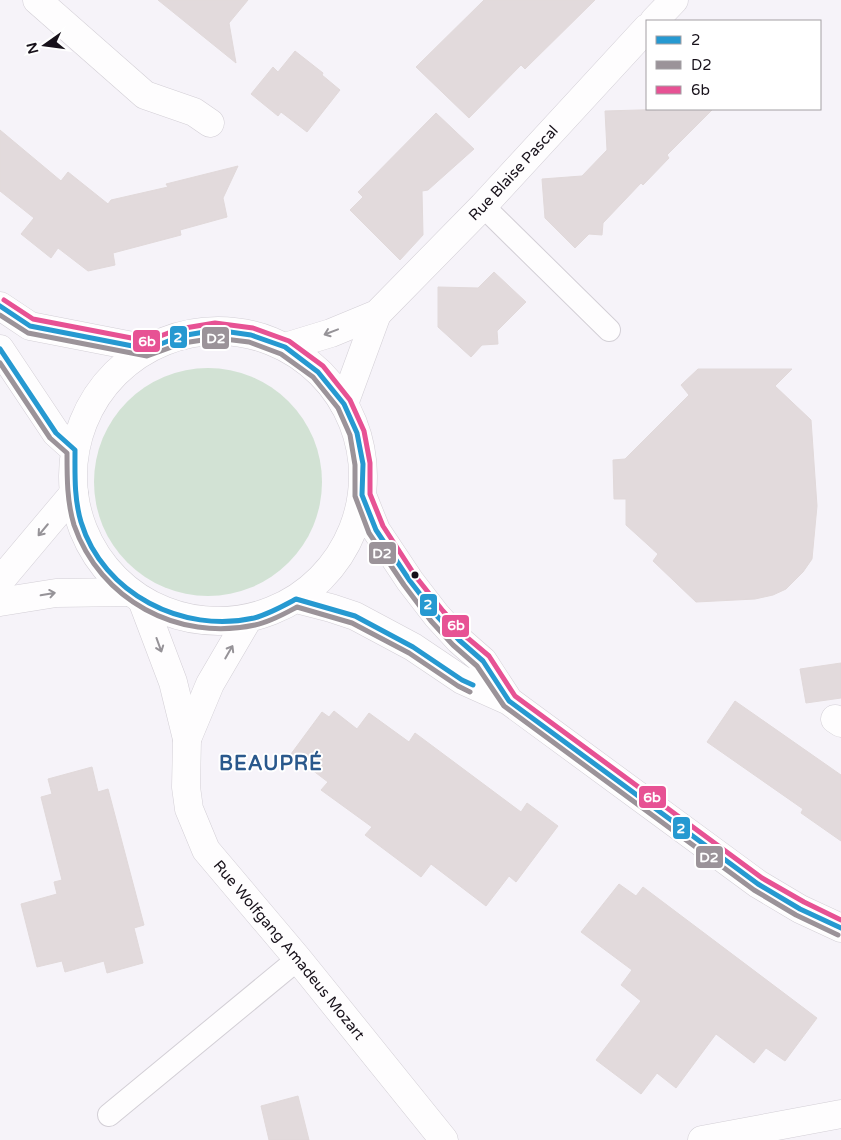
<svg xmlns="http://www.w3.org/2000/svg" width="841" height="1140" font-family="'Varela Round',sans-serif">
	<style>
		.green { fill: #d2e2d4 }
		.building { fill: #e2dadc; stroke: #e1d9da }
		.lines { fill: none; stroke-linecap: round; stroke-linejoin: round }
		.service-casing { stroke: #d3cfd6; stroke-width: 24 }
		.minor-casing { stroke: #d3cfd6; stroke-width: 29 }
		.tertiary-casing { stroke: #d3cfd6; stroke-width: 29 }
		.service { stroke: #fefdfe; stroke-width: 22 }
		.minor { stroke: #fefdfe; stroke-width: 28 }
		.tertiary { stroke: #fefdfe; stroke-width: 28 }
		.bus-1-casing { stroke: #fff; stroke-width: 9 }
		.bus-2-casing { stroke: #fff; stroke-width: 9 }
		.bus-3-casing { stroke: #fff; stroke-width: 9 }
		.bus-1 { stroke: #2699d1; stroke-width: 5 }
		.bus-2 { stroke: #9b9399; stroke-width: 5 }
		.bus-3 { stroke: #e75294; stroke-width: 5 }
		.oneway { stroke: #969398 }
		.bus-dot { fill: #18121b; stroke: #fff; stroke-width: 2 }
		.labels { text-anchor: middle; stroke-width: 4; stroke-linejoin: round; paint-order: stroke }
		.street-label { font-size: 15px; fill: #18121b; stroke: #fff }
		.district-label { font-size: 20px; font-weight: bold; letter-spacing: 1px; fill: #2a588c; stroke: #fff }
		.line-badge { stroke: #fff; stroke-width: 2 }
		.badge-label { font-size: 14px; text-anchor: middle; font-weight: bold; fill: #fff }
	</style>
	<rect width="100%" height="100%" fill="#f6f3f9"/>
	<path class="green" d="M94 482a114 114 0 1 1 228 0a114 114 0 1 1-228 0Z"/>
	<path class="building" d="M158 0H248L229 23 236 63Z
		M484 0H595L525 69 521 65 469 118 416 67Z
		M295 51 323 73 322 75 340 90 307 132 281 112 278 116 251 94 273 67 278 72Z
		M673 109H713L667 155 669 158 643 185 641 183 603 223 602 235 589 234 575 248 545 218 542 179 582 176 607 150 605 111Z
		M436 113 474 149 428 190 422 191 423 235 400 260 350 210 363 197 358 192Z
		M0 130 61 181 68 172 108 204 111 200 168 187 166 184 238 166 223 198 227 217 180 230 181 235 113 253 115 265 88 271 58 248 51 258 21 234 34 218 0 191Z
		M494 272 526 302 497 331 498 344 482 345 471 357 438 327V287L478 288Z
		M698 369H792L775 386 811 420 817 506 812 559 803 572 786 589 773 595 755 599 696 602 653 561 658 554 626 525V499H614L613 460 625 459 689 395 681 385Z
		M841 663V698L806 703 800 669Z
		M735 701 841 775V841L801 813 803 809 707 742Z
		M334 711 357 729 369 713 409 742 415 733 521 812 527 803 558 826 516 882 509 876 486 906 431 864 421 877 365 835 372 827 321 790 328 782 291 754 322 712 329 717Z
		M92 767 98 792 108 789 144 925 134 928 143 963 107 973 104 961 65 972 62 961 37 967 21 904 57 894 54 882 62 880 41 797 52 794 48 779Z
		M619 884 636 896 643 887 817 1018 785 1061 766 1048 754 1063 716 1034 676 1088 657 1073 641 1094 596 1060 641 1001 621 985 632 970 581 932Z
		M298 1096 309 1140H269L261 1106Z"/>
	<g class="lines">
		<g class="service-casing">
			<path id="service" d="M483 206 609 330
				M109 1115 298 959"/>
		</g>
		<g class="minor-casing">
			<g id="minor">
				<path d="M37 0 145 95 194 112 210 123"/>
				<path d="M654 21 674 0"/>
				<path id="s1" d="M285 347 331 333 377 314 483 206 647 28"/>
				<path d="M344 404 377 314"/>
				<path d="M0 581 74 493"/>
				<path id="s2" d="M142 600 173 682 187 739 186 787 189 809 206 850 298 959 444 1140"/>
				<path d="M0 602 56 593 129 592"/>
				<path d="M835 719 841 723"/>
				<path d="M187 739 210 684 248 619"/>
				<path d="M702 1140 841 1114"/>
			</g>
		</g>
		<g class="tertiary-casing">
			<path id="tertiary" d="M0 306 30 326 148 349
				M73 476a145 145 0 1 1 290 0a145 145 0 1 1-290 0Z
				M0 349 56 433 75 450
				M362 495 376 530 410 581 437 616 459 640 483 661 509 701
				M296 599 331 608 355 616 413 647 462 680 509 701 758 884 800 909 841 928"/>
		</g>
		<use href="#service" class="service"/>
		<use href="#minor" class="minor"/>
		<use href="#tertiary" class="tertiary"/>
		<g class="bus-1-casing">
			<path id="bus-1" d="M0 306 30 326 148 349 181 336 216 330 251 335 285 347 318 372 344 404 357 433 363 464 362 495 376 530 410 581 437 616 459 640 483 661 509 701 758 884 800 909 841 928
				M0 349 56 433 75 450C75 475 74 498 81 522 103 594 183 634 254 618 269 614 283 606 296 599L355 616 413 647 462 680 473 685"/>
		</g>
		<g class="bus-2-casing">
			<path id="bus-2" d="M0 315 28 333 147 356 183 343 216 338 249 342 281 354 313 377 338 408 350 435 355 465V496L369 533 404 585 431 621 453 645 477 666 504 706 754 890 796 915 838 935
				M0 363 50 438 67 453C67 478 67 502 74 525 100 600 178 642 255 625 270 622 284 614 297 607L352 623 409 653 458 686 470 692"/>
		</g>
		<g class="bus-3-casing">
			<path id="bus-3" d="M4 300 33 319 147 341 179 329 215 323 253 328 289 341 323 366 350 400 364 431 370 463V494L383 526 416 577 443 611 464 635 489 656 515 696 762 878 804 902 841 920"/>
		</g>
		<use href="#bus-1" class="bus-1"/>
		<use href="#bus-2" class="bus-2"/>
		<use href="#bus-3" class="bus-3"/>
	</g>
	<defs><path id="oneway-shaft" d="M-6 0H5M1.5-3L5.5 0L1.5 3" fill="none" stroke-width="1.6" stroke-linecap="round" stroke-linejoin="round" transform="scale(1.25)"/></defs>
	<g class="oneway">
		<use href="#oneway-shaft" transform="translate(331 332) rotate(159)"/>
		<use href="#oneway-shaft" transform="translate(43 530) rotate(130)"/>
		<use href="#oneway-shaft" transform="translate(48 594) rotate(-10)"/>
		<use href="#oneway-shaft" transform="translate(159 645) rotate(70)"/>
		<use href="#oneway-shaft" transform="translate(229 652) rotate(-60)"/>
	</g>
	<circle class="bus-dot" cx="415" cy="575" r="4.5"/>
	<g class="labels">
		<g class="street-label">
			<text dy="5" stroke="none"><textPath href="#s1" startOffset="294">Rue Blaise Pascal</textPath></text>
			<text dy="5" stroke="none"><textPath href="#s2" startOffset="391">Rue Wolfgang Amadeus Mozart</textPath></text>
		</g>
		<g class="district-label">
			<text x="271" y="770">BEAUPRÉ</text>
		</g>
	</g>
	<g class="line-badge">
		<rect x="169" y="325" width="19" height="24" rx="5" fill="#2699d1"/>
		<rect x="201" y="326" width="29" height="24" rx="5" fill="#9b9399"/>
		<rect x="132" y="329" width="29" height="24" rx="5" fill="#e75294"/>
		<rect x="368" y="541" width="29" height="24" rx="5" fill="#9b9399"/>
		<rect x="419" y="593" width="19" height="24" rx="5" fill="#2699d1"/>
		<rect x="441" y="614" width="29" height="24" rx="5" fill="#e75294"/>
		<rect x="638" y="785" width="29" height="24" rx="5" fill="#e75294"/>
		<rect x="672" y="816" width="19" height="24" rx="5" fill="#2699d1"/>
		<rect x="695" y="845" width="29" height="24" rx="5" fill="#9b9399"/>
	</g>
	<g class="badge-label">
		<text x="178" y="342">2</text>
		<text x="216" y="343">D2</text>
		<text x="147" y="346">6b</text>
		<text x="382" y="558">D2</text>
		<text x="428" y="609">2</text>
		<text x="456" y="630">6b</text>
		<text x="652" y="802">6b</text>
		<text x="681" y="833">2</text>
		<text x="709" y="862">D2</text>
	</g>
	<rect x="646" y="20" width="175" height="90" fill="#ffffff" stroke="#a3a0a4"/>
	<rect x="656" y="36" width="25" height="8" fill="#2699d1" stroke="#a3a0a4"/>
	<text x="691" y="45" font-size="15" fill="#18121b">2</text>
	<rect x="656" y="61" width="25" height="8" fill="#9b9399" stroke="#a3a0a4"/>
	<text x="691" y="70" font-size="15" fill="#18121b">D2</text>
	<rect x="656" y="86" width="25" height="8" fill="#e75294" stroke="#a3a0a4"/>
	<text x="691" y="95" font-size="15" fill="#18121b">6b</text>
	<g transform="translate(45 45) rotate(256)" stroke="#ffffff" stroke-width="4" paint-order="stroke">
	<path d="M0-4L9 19L0 12L-9 19Z" fill="#18121b"/>
	<text y="-8" font-size="14" font-weight="bold" text-anchor="middle" fill="#18121b">N</text>
	</g>
</svg>
